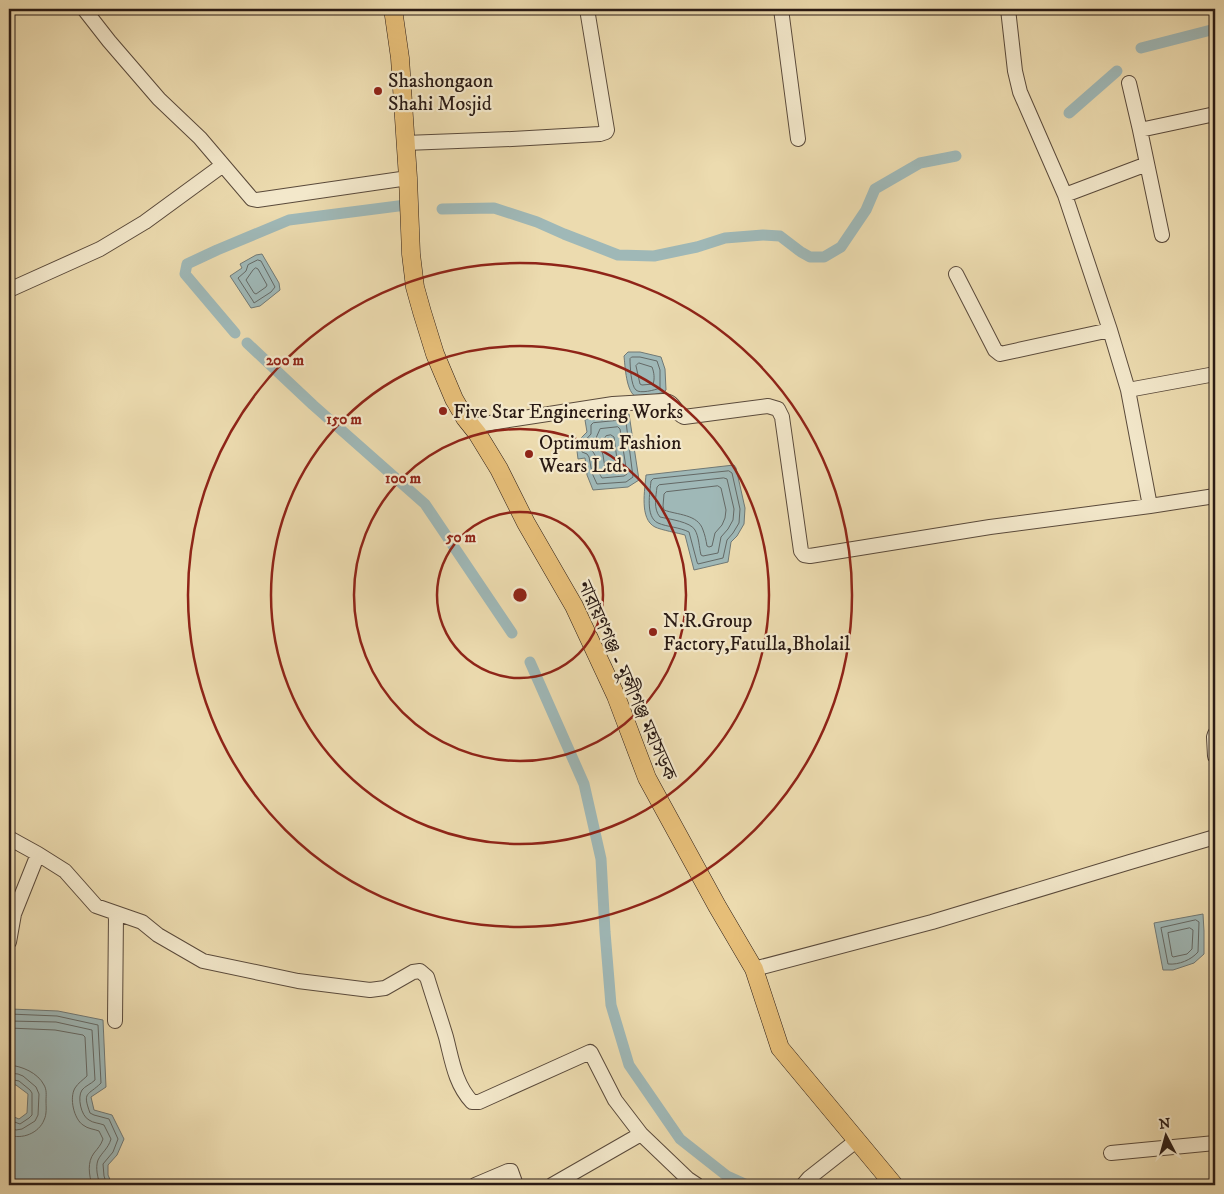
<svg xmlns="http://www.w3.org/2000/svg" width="1224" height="1194" font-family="'IM FELL DW Pica','Noto Serif Bengali',serif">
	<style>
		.water { fill: #9fb8b7; stroke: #707976 }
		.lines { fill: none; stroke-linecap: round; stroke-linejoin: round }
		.shore { stroke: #646966; stroke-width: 1 }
		.canal { stroke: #9fb8b7; stroke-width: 11 }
		.minor-casing { stroke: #5a4a3b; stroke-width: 16 }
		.major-casing { stroke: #291a14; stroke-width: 19 }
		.minor { stroke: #f3e8cb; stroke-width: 14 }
		.major { stroke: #e6be78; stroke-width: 18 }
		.ring { fill: none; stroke: #8f2418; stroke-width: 2.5 }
		.poi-dot { fill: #8f2418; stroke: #f3e8cb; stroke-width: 2 }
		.labels { text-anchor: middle; stroke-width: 4.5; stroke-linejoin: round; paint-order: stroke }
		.poi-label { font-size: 20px; fill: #291a14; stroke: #f3e8cb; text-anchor: start }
		.street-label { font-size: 20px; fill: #291a14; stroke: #f3e8cb }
		.centre { fill: #8f2418; stroke: #f3e8cb; stroke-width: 2.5 }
		.ring-label { font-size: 15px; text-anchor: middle; font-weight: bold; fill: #8f2418; stroke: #f3e8cb; stroke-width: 4.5; stroke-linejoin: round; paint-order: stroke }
	</style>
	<rect width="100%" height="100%" fill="#ecdbaf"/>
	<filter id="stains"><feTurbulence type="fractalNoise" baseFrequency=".004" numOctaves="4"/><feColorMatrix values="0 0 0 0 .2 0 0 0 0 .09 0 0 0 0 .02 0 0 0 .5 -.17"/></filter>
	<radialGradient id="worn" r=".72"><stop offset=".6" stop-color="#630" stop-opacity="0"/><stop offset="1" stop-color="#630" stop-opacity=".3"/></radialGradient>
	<path class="water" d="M262 254 279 283 280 290 260 306 251 308 230 276 242 268 240 264 256 255Z
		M628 352H640L661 357 665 369 666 390 664 392C657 394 644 398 637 397 626 394 625 365 624 356Z
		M629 414 639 480 628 487 593 490 587 475 585 458 578 459 576 443 587 432 585 420 589 418Z
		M734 465 736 468 745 508 744 524 737 536 731 542 728 562 694 570 685 535C678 533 661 530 655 527 639 519 645 489 646 475Z
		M1203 914 1204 931V954L1194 963 1173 970H1163L1154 923Z
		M11 1009 58 1011 103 1020 106 1087 91 1097 94 1110 112 1115 124 1139 117 1155 108 1165V1175L112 1184 117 1185H9V1115L19 1119 27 1113 28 1094 16 1085 9 1084V1021Z"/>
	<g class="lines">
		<path class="shore" d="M258 260 261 261 275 287 271 292 254 303 253 301 238 278 246 271 248 265Z
			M256 268 258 269 267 285 266 287 256 294 254 293 246 280 253 270Z
			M632 357H640L657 361 660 370V388C655 390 640 394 636 390 631 386 630 366 630 359Z
			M639 363 652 367C654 372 655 379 653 384L642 385 640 384 636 366Z
			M623 420 626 422 633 477 626 482 597 484 592 473 589 457 587 454 582 452 581 445 591 434V425L593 423Z
			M618 427 620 429 627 474 624 476 602 478C597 471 598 464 596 457 594 453 591 449 589 446L596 438 600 429Z
			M611 435 614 437 618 467 616 469 607 470 605 468 603 455 600 446 606 436Z
			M729 471 732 473 740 509 739 523 733 533 727 540 723 558 698 564 697 562 689 532C679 527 667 527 658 523 645 517 650 492 651 481L653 479Z
			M724 478 727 479 734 509 733 520 728 529 721 537 718 553 703 556 701 555C699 547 699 537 695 530 691 522 669 519 660 517 653 509 656 496 657 487L659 485Z
			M718 486 721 488 726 510 725 518 722 525 715 533 712 546 709 547 707 546C706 540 705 535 703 530 698 514 677 515 664 510L663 506 664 494 666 492Z
			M1196 920 1199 922 1198 952C1191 960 1179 965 1168 964L1161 928Z
			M1190 928 1193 930 1192 949 1187 954 1173 957 1172 956 1168 933Z
			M9 1014 57 1016 98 1025 101 1083C88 1096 82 1091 90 1113L94 1115 109 1119 118 1139 113 1152 103 1164 104 1176 107 1185
			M9 1021 56 1022 92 1030 95 1080C91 1084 85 1086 82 1090 77 1097 81 1116 89 1120 93 1123 99 1123 104 1125L111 1139C108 1149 102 1152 98 1160 95 1168 98 1178 100 1185
			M9 1028 55 1030 83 1035 85 1037 87 1076C83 1080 78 1083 75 1088 69 1098 74 1119 83 1125 88 1129 94 1129 99 1131L103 1139C101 1145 98 1148 94 1153 87 1162 89 1175 92 1185
			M9 1065C22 1066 38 1073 44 1085 47 1090 46 1095 46 1101 46 1107 47 1114 44 1120 39 1133 22 1140 9 1135
			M9 1073 18 1074 23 1076 36 1087 39 1094 38 1115 35 1121 22 1129 16 1130 9 1127
			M9 1079 19 1081 30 1090 32 1093V1115L29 1118 20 1124 9 1120"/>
		<path class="canal" d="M1141 48 1215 29
			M1069 113 1117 71
			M442 209 494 208 537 222 564 234 618 255 654 256 697 247 725 238 763 235 780 236 801 252 810 257H824L841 247 866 210 875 189 920 163 956 156
			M235 333 185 274 187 264 217 250 289 220 406 205
			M247 343 313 405 425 504 512 633
			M530 662 584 784 601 859 605 932 611 1005 629 1065 680 1139 727 1176 747 1185"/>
		<g class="minor-casing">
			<path id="minor" d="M84 9 109 41 159 99 200 138 223 165
				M781 9 798 139
				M1008 9 1015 71 1020 92 1065 195
				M1129 83 1140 130
				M405 143 512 139 600 134 606 132 607 130 606 124 587 9
				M1147 164 1065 195 1110 330 1128 390 1150 506
				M1162 235 1140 130 1215 114
				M956 274 995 350 1000 354 1110 330
				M9 290 100 249 145 222 223 165 252 199 257 200 408 178
				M1128 390 1215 374
				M471 426 613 404 663 401C676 401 673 412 684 417L768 406 778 409 782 417 801 551 804 555 810 556 990 527 1150 506 1215 496
				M1215 734 1214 737 1215 756
				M9 838 38 854 65 871 96 906 142 922 158 935 203 961 298 981 370 990 385 988 413 972 420 971 427 977C433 997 440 1017 446 1037 452 1060 455 1084 472 1102H479L590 1052 591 1053 615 1100 641 1134 688 1179 697 1185
				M9 942 14 914 38 854
				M754 969 932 922 1130 862 1215 837
				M115 1021 116 914
				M1111 1153 1215 1143
				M475 1185 508 1171H511L516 1185
				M552 1185 641 1134
				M803 1185 809 1178 856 1141"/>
		</g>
		<g class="major-casing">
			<path id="major" d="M393 9 400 58 408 178 411 254 415 287 422 312 435 354 454 399 465 418 477 433 499 469 526 523 574 606 616 696 647 778 717 906 754 969 780 1048 894 1185"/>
		</g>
		<use href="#minor" class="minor"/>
		<use href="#major" class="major"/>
	</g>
	<g class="ring">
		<circle cx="520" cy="595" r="83"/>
		<circle cx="520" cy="595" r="166"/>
		<circle cx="520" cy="595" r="249"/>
		<circle cx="520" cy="595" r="332"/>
	</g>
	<g class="poi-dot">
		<circle cx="378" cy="91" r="5"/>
		<circle cx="443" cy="411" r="5"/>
		<circle cx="529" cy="454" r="5"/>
		<circle cx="653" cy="632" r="5"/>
	</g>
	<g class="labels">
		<g class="poi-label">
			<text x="388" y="87">Shashongaon<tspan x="388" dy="23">Shahi Mosjid</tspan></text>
			<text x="453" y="418">Five Star Engineering Works</text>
			<text x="539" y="449">Optimum Fashion<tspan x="539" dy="23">Wears Ltd.</tspan></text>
			<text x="663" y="627">N.R.Group<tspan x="663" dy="23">Factory,Fatulla,Bholail</tspan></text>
		</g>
		<g class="street-label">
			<text transform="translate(628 680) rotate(66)" y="7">নারায়ণগঞ্জ - মুন্সীগঞ্জ মহাসড়ক</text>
		</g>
	</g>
	<circle cx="520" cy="595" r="8" class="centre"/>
	<g class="ring-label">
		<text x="285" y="365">200 m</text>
		<text x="344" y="424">150 m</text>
		<text x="403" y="483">100 m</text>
		<text x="461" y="542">50 m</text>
	</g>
	<rect width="1224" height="1194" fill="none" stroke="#ecdbaf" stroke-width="30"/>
	<rect x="10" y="10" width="1204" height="1174" fill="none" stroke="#291a14" stroke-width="2.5"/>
	<rect x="15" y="15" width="1194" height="1164" fill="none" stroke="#291a14"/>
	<g transform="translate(1166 1136) rotate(354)" stroke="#f3e8cb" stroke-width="4" paint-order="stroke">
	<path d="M0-4L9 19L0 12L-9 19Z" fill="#291a14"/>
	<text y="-8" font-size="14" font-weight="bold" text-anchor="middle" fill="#291a14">N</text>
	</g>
	<rect width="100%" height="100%" filter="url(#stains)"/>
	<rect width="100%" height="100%" fill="url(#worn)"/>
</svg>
